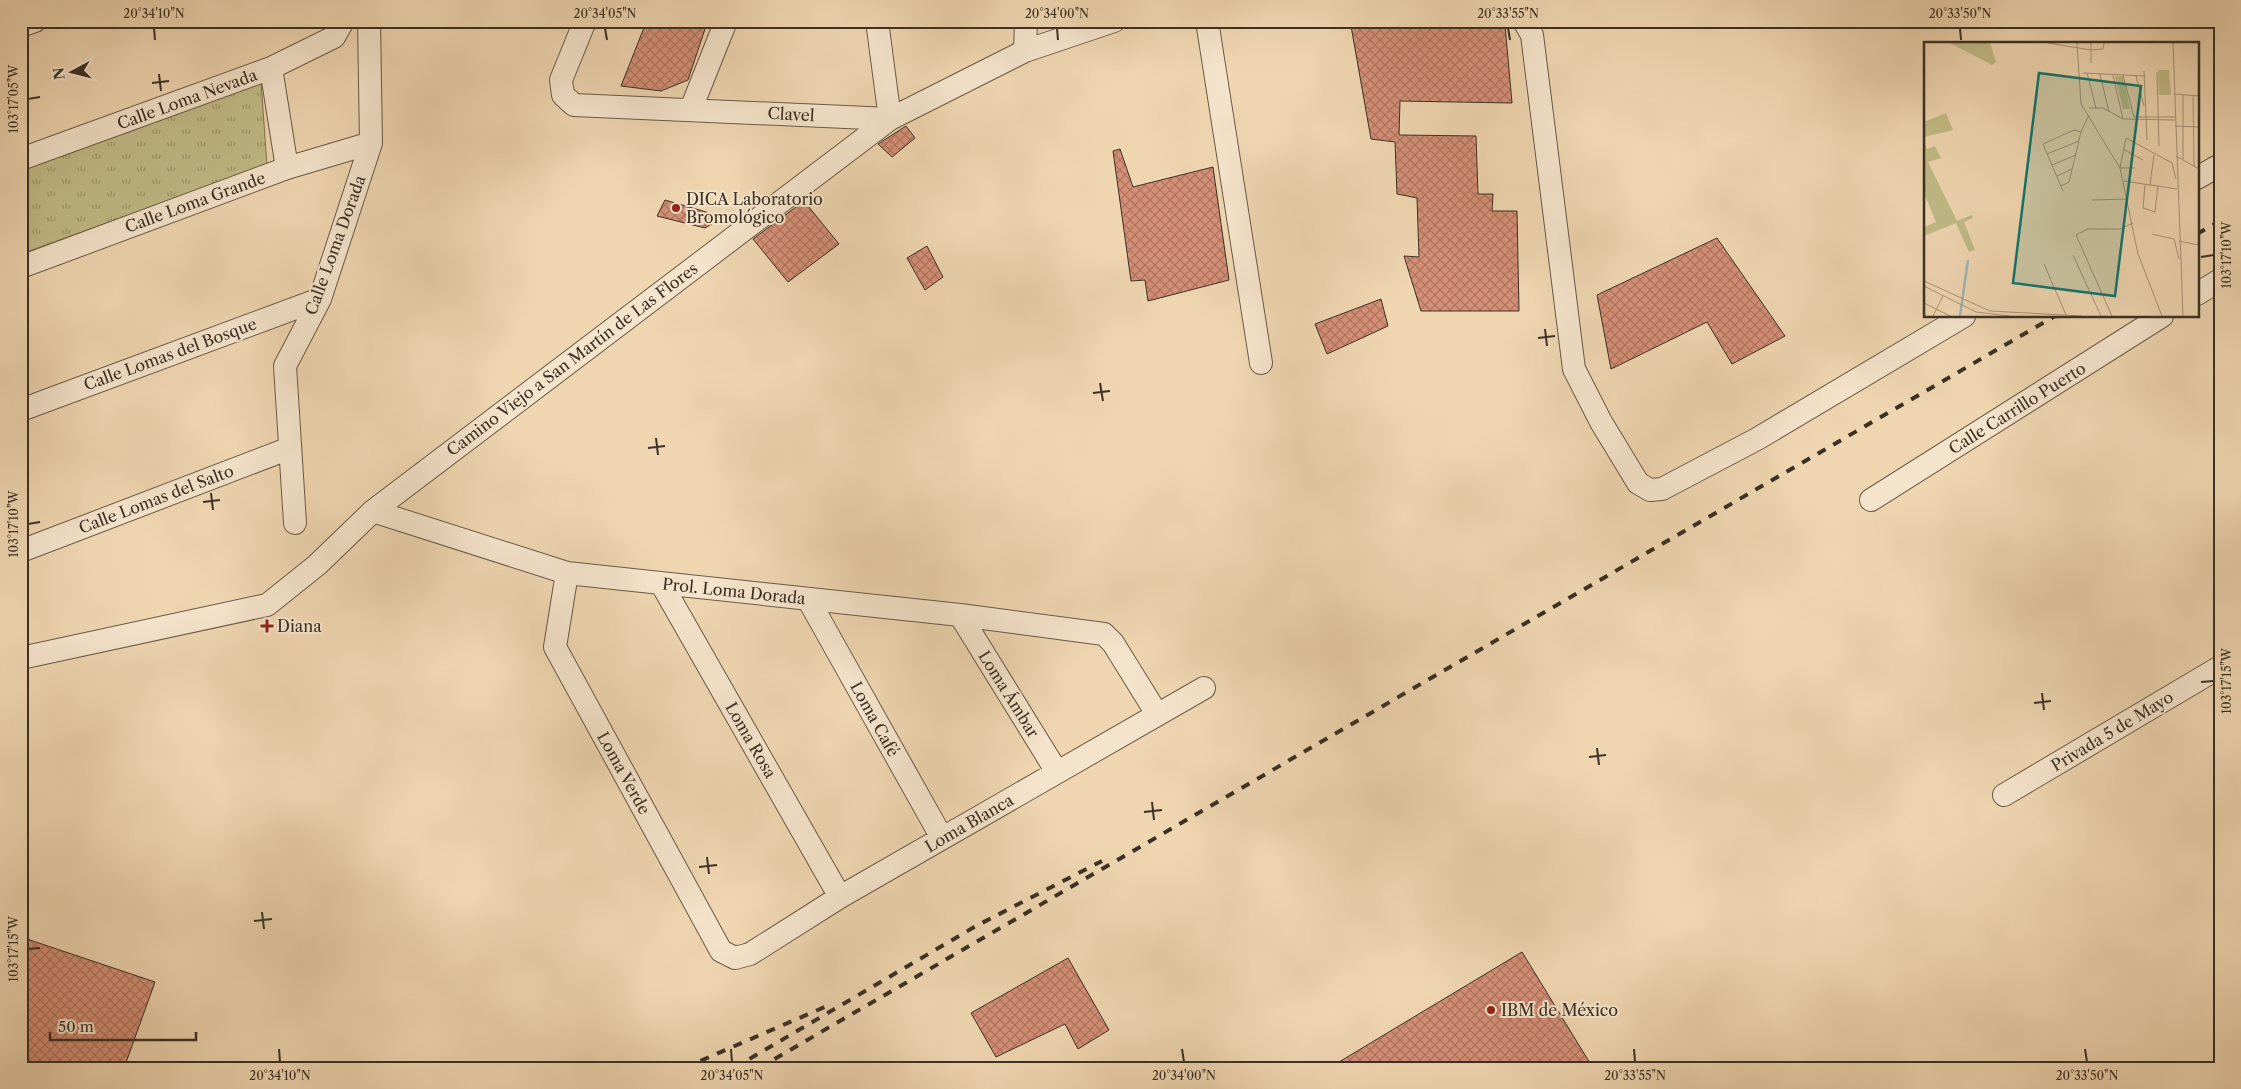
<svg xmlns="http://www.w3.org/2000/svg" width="2241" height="1089" font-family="'Libre Caslon Text',serif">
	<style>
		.grass { fill: url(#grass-tufts); stroke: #7e7655 }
		.building { fill: url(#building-cross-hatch); stroke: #3b3024 }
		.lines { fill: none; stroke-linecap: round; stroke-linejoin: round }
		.minor-casing { stroke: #685a47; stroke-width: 24 }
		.minor { stroke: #f5e4cc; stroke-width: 22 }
		.rail { stroke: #3b3024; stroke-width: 4; stroke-dasharray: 9 9; stroke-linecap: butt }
		.ticks { fill: none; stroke: #3b3024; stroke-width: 2 }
		.poi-dot { fill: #8f2418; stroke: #f5e4cc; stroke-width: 2 }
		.labels { text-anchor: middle; stroke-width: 4; stroke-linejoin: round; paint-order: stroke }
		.street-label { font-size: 16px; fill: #3b3024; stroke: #f5e4cc }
		.poi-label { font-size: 16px; fill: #3b3024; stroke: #f5e4cc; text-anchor: start }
		.inset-river { fill: none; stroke: #a0b6b8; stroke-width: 2.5 }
		.inset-road { fill: none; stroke: #a79479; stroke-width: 1 }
		.view { fill: #0f766e; fill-opacity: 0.15; stroke: #0f766e; stroke-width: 2.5 }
		.inset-edge { fill: none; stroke: #3b3024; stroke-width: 2.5 }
		.neatline { fill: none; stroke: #3b3024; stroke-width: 2 }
		.ticks-label { font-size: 12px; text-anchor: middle; fill: #3b3024 }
	</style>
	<defs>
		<pattern id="grass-tufts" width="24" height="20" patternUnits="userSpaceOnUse" patternTransform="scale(1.25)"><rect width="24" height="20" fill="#c1bb86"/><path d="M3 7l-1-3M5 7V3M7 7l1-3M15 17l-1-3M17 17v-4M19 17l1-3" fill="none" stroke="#9e986d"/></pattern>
		<pattern id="building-cross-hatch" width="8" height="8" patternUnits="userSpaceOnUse" patternTransform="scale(1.25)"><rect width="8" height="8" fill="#d58f77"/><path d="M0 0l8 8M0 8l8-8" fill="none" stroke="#ae7561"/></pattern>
	</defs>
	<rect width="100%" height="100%" fill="#efd6b1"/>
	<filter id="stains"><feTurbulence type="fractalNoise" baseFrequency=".004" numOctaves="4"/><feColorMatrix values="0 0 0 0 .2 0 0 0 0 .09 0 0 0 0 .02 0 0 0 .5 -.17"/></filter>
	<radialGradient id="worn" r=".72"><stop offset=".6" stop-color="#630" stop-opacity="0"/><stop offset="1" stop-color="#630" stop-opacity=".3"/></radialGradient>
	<path class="grass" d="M261 82 267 165 21 254V170Z"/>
	<path class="building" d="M645 25 706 26 688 80 661 91 621 86Z
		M1505 25 1512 103 1400 101 1399 135 1476 136 1478 194H1493L1492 211H1517L1519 311H1421L1404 256 1419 257 1417 198 1397 194 1395 142 1371 139 1351 26Z
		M906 126 915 138 892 157 878 144Z
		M1120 149 1133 187 1213 167 1229 280 1148 301 1145 280 1131 281 1113 151Z
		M665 200 723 217 705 228 657 216Z
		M804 201 839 244 788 282 753 239Z
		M1717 238 1785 336 1732 364 1707 322 1611 369 1597 295Z
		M927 246 943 277 925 290 907 258Z
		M1381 299 1388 326 1327 354 1315 324Z
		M21 937 155 982 124 1068H21Z
		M1522 952 1593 1068H1329Z
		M1068 958 1109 1030 1078 1049 1065 1024 996 1057 971 1013Z"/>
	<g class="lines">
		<g class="minor-casing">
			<path id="minor" d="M585 21 561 80 563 95 574 105 890 119 877 21
				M1207 21 1261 363
				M1524 21 1532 35 1574 369 1601 422 1638 483 1650 490 1662 489 1757 439 1964 316
				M21 26 35 21
				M1025 51 1026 21
				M271 68 287 168
				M691 109 726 21
				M21 159 271 68 334 37 343 21
				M2197 178 2220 165
				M21 267 287 168 371 143
				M2197 294 2220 280
				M21 410 320 299
				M1871 500 2162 316
				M373 511 567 573 960 615 1104 634 1113 643 1157 714
				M295 523 285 366 320 299 371 143 369 21
				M21 551 290 448
				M567 573 555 647 721 951 735 958 750 954 840 897 1204 688
				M661 583 840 897
				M808 599 942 838
				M960 615 1057 772
				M21 658 267 605 317 565 373 511 890 119 1025 51 1114 21
				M2004 795 2220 667"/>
		</g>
		<use href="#minor" class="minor"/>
		<path class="rail" d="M2197 234 2220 221
			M684 1068 827 1006
			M734 1068 976 926 1102 861
			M759 1068 2055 316"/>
	</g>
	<path class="ticks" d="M154 28 155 40M605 28 607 40M1057 28 1058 40M1508 28 1510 40M1960 28 1961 40M159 74 161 91M152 83 169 81M28 99 40 97M2201 257 2214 255M1545 329 1547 346M1538 338 1555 336M1100 383 1103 401M1093 393 1110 391M656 438 658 455M648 448 665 446M211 493 213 510M203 502 220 500M28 524 40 522M2201 682 2214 681M2042 693 2044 710M2034 703 2051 701M1597 748 1599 765M1589 757 1606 755M1152 802 1154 820M1144 812 1162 810M707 857 709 874M699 867 717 865M262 912 264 929M254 921 272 919M28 949 40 948M279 1049 280 1062M731 1049 732 1062M1182 1049 1184 1062M1634 1049 1635 1062M2085 1049 2087 1062"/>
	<g class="poi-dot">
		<circle cx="676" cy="208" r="5"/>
		<path d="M264.5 618.5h5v5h5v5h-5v5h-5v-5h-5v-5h5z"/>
		<circle cx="1491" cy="1010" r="5"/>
	</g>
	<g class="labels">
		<g class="street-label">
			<text transform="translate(187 99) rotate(-20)" y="6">Calle Loma Nevada</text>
			<text transform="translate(791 114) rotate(3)" y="6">Clavel</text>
			<text transform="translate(195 202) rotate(-20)" y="6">Calle Loma Grande</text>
			<text transform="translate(335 245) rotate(-70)" y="6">Calle Loma Dorada</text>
			<text transform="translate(170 354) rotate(-20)" y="6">Calle Lomas del Bosque</text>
			<text transform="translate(572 359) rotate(-37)" y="6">Camino Viejo a San Martín de Las Flores</text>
			<text transform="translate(2017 408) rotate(-32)" y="6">Calle Carrillo Puerto</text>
			<text transform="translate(156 499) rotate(-21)" y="6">Calle Lomas del Salto</text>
			<text transform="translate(734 591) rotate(6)" y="6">Prol. Loma Dorada</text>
			<text transform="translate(1009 694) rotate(58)" y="6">Loma Ámbar</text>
			<text transform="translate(875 719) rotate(61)" y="6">Loma Café</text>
			<text transform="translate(2112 731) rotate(-31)" y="6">Privada 5 de Mayo</text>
			<text transform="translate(751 740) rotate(60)" y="6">Loma Rosa</text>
			<text transform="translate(624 773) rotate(61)" y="6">Loma Verde</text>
			<text transform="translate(969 823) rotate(-30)" y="6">Loma Blanca</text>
		</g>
		<g class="poi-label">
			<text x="686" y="205">DICA Laboratorio<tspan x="686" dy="18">Bromológico</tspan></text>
			<text x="277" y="632">Diana</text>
			<text x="1501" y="1016">IBM de México</text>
		</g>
	</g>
	<g transform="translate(1924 42)">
		<rect width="275" height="275" fill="#efd6b1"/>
		<path d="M26 1H66L72 20 68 23ZM191 34H199L206 67H199ZM22 71 29 88 0 95V80ZM0 99 3 107 11 104 17 116 4 120 33 179 48 173 49 176 40 180 51 208 45 210 32 181 0 194V185L12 180 0 151Z" fill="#c1bb86"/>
		<path d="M234 28H245L247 53H235Z" fill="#c1bb86"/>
		<path class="inset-river" d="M36 274 44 218"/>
		<path class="inset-road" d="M124 1 167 8 179 7 180 1M153 1 157 62 196 126 214 212 238 274M167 1V21M249 1 259 274M220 29 223 98M233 30 235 104M159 31 221 34M163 31 172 66M176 32 185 70M189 33 199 77M199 33 210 75H251M212 34 220 64M250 52 275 54M259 53V117M269 53 270 124M165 66H179L199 77 251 78M251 84 275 85M199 107 219 118M123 112 155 99M252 114 275 127M128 123 152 113M211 126H196L202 96 248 121 252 137M133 134 148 127M200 139 253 147M221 143 219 166 231 170 234 144M226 143 230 113M137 144 145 140 157 90 165 73M139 149 119 102 150 88 157 90M168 158 204 157M228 192 250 197 255 217M255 199 275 203M149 213 177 274M120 222 142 273M0 239 66 269 158 274M0 244 52 270 86 274M0 261 26 274M9 274 19 254M188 274 152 193 164 187H196L209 181"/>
		<path class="view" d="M115 31 217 44 191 254 89 241Z"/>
		<rect width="275" height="275" class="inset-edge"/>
	</g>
	<rect width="2241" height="1089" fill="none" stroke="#efd6b1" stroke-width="55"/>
	<g transform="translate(72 72) rotate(263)" stroke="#f5e4cc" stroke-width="4" paint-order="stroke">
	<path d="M0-4L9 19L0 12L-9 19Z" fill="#3b3024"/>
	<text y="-8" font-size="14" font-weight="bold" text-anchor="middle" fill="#3b3024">N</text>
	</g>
	<path d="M50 1032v8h146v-8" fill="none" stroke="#3b3024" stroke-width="2.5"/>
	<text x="58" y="1032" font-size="15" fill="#3b3024" stroke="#f5e4cc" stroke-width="4" paint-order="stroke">50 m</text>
	<rect x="28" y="28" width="2186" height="1034" class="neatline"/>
	<g class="ticks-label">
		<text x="154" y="18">20°34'10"N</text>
		<text x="605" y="18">20°34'05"N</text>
		<text x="1057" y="18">20°34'00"N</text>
		<text x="1508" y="18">20°33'55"N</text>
		<text x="1960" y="18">20°33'50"N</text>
		<text transform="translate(14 99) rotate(-90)" y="4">103°17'05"W</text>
		<text transform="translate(2227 255) rotate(-90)" y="4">103°17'10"W</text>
		<text transform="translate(14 524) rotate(-90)" y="4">103°17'10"W</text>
		<text transform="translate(2227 681) rotate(-90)" y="4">103°17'15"W</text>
		<text transform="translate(14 949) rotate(-90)" y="4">103°17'15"W</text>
		<text x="280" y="1080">20°34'10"N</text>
		<text x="732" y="1080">20°34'05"N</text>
		<text x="1184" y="1080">20°34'00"N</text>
		<text x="1635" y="1080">20°33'55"N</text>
		<text x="2087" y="1080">20°33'50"N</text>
	</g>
	<rect width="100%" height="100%" filter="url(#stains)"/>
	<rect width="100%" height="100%" fill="url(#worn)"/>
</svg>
